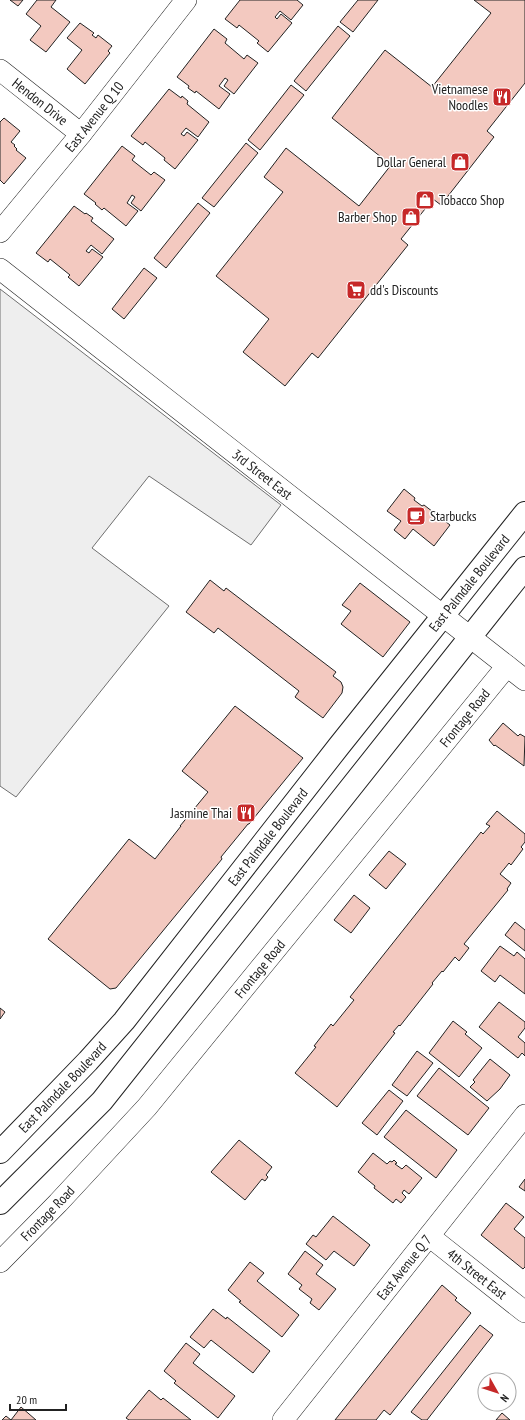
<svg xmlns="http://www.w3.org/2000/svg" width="525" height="1420" font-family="'PT Sans Narrow',sans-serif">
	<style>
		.green { fill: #eee; stroke: #6f6f6f }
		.building { fill: #f3c9c0; stroke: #222 }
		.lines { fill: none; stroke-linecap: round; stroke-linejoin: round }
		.minor-casing { stroke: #222; stroke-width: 22 }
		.highway-casing { stroke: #222; stroke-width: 24 }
		.minor { stroke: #fff; stroke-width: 21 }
		.highway { stroke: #fff; stroke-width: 22 }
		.labels { text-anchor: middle; stroke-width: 3; stroke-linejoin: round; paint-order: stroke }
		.poi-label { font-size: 14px; fill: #222; stroke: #fff; text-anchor: end }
		.street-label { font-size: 14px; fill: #222; stroke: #fff }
	</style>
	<rect width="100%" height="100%" fill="#fff"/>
	<path class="green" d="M0 289 281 505 251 545 149 476 92 548 169 606 16 797 0 786Z"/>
	<path class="building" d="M10 0H23L18 6Z
		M37 0H56L51 7 70 22 46 52 30 40 41 26 26 14Z
		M240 0H297L303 5 291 20 280 11 275 17 277 19 281 14 292 23 268 52 257 43 259 41 239 25 237 28 225 19Z
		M358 0H378L353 32 340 22Z
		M474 0H525V83L487 131 494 137 441 205 433 199 401 239 408 245 318 358 312 353 285 386 243 352 269 319 216 276 283 192 264 177 286 148 359 206 391 165 332 118 385 50 432 87 491 13Z
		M80 23 94 33 92 35 96 38 98 35 112 46 108 51 110 53 85 84 67 69 82 50 67 38Z
		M338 26 350 36 306 91 294 81Z
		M214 29 227 39 225 43 244 59 247 55 258 63 234 94 224 86 228 80 225 78 219 86 230 94 219 109 196 91 195 93 188 88 189 86 177 77Z
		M291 85 304 95 260 150 248 140Z
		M169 89 181 98 182 96 188 101 187 104 209 122 198 137 186 128 181 134 184 136 187 132 198 140 175 169 164 160 165 158 145 142 143 145 131 136Z
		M4 118 20 131 11 142 15 145 14 146 17 149 16 150 26 158 4 184 0 180V122Z
		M246 143 258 153 214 207 202 198Z
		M122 146 135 156 132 160 151 175 154 172 165 180 141 211 131 203 135 197 132 195 127 203 138 211 126 226 104 208 102 210 95 204 96 203 84 194Z
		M198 203 210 213 166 268 154 258Z
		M74 206 85 214 86 213 93 218 91 221 114 239 102 254 91 245 86 251 89 253 92 249 103 257 79 286 68 277 70 275 50 259 48 262 36 253Z
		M144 268 157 278 124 319 112 309Z
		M404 489 415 498 414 500 422 506 424 505 450 525 434 546 413 529 405 539 394 530 401 521 387 511Z
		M210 580 224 591 226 588 336 672 333 676 341 682 343 687 342 693 323 718 295 697 299 691 218 628 214 633 186 612Z
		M360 583 410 622 383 657 341 624 351 611 342 605Z
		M235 706 303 758 249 824H248L221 857 222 859 116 988 110 989 48 939 129 839 155 859 181 826H180L208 792 182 771Z
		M503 723 518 736 520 734 525 737 524 766 495 745 494 746 489 740Z
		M497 811 525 834V842L521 847 523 849 511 865 509 863 500 874 511 883 507 889 508 890 464 944 469 948 459 961 455 957 443 972 442 971 432 983 433 984 400 1026 399 1025 393 1032 395 1033 337 1107 295 1073 316 1047 314 1046 331 1024 333 1026 354 1000 350 997 481 832 483 834 490 826 486 824Z
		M389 851 406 864 386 889 369 875Z
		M354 895 370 908 351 933 334 920Z
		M515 922 525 930V951L505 935Z
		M500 946 514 956 517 952 525 959V994L500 975 495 982 481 971Z
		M499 1002 525 1022V1028L518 1037 525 1043V1056L522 1053 518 1058 479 1027Z
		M0 1008 5 1012 0 1019Z
		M453 1021 467 1032 465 1034 482 1048 459 1077 429 1053Z
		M417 1051 433 1063 407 1096 392 1085Z
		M490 1059 510 1075 500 1089 487 1101 470 1087 475 1082 473 1080Z
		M439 1068 489 1108 468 1135 417 1096Z
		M389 1090 403 1101 377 1135 362 1123Z
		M406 1110 457 1150 436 1178 384 1137Z
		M239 1140 272 1167 266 1175 268 1177 265 1181 262 1179 245 1200 211 1172Z
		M373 1153 387 1164 390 1161 392 1162 394 1160 397 1163 395 1164 402 1169 406 1165 422 1178 409 1194 404 1190 402 1193 406 1197 401 1203 396 1199 393 1203 374 1188 375 1186 358 1172Z
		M525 1179V1191L519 1187Z
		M506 1203 524 1217 514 1229 525 1238V1267L523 1269 481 1235Z
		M333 1216 370 1245 354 1266 334 1251 326 1260 306 1244 313 1235 316 1237Z
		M305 1251 323 1265 316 1274 336 1289 319 1310 310 1303 312 1299 299 1289 302 1285 288 1274Z
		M250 1262 264 1273 257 1281 299 1315 282 1337 239 1302 241 1301 228 1290Z
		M442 1285 457 1298 455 1300 471 1313 390 1415 384 1410 376 1420H335Z
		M213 1309 226 1319 227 1317 270 1351 253 1373 211 1340 204 1348 190 1337Z
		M480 1325 493 1335 427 1420H422L411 1412Z
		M186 1343 200 1354 193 1363 235 1396 218 1418 174 1383 176 1381 164 1371Z
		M149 1390 161 1400 163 1398 191 1420H129L126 1418Z
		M21 1407 36 1420H2L6 1416 11 1420Z
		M502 1413 510 1420H496Z"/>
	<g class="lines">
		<g class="minor-casing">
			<g id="minor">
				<path id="s1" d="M0 70 81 134"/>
				<path id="s2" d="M0 232 81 134 186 0"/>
				<path id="s3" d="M0 269 525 680"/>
				<path id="s4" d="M429 1236 525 1312"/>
				<path id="s5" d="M0 1262 58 1203 147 1107 507 666"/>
				<path id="s6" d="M283 1420 525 1115"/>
			</g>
		</g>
		<g class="highway-casing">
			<g id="highway">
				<path id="s7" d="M0 1152 88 1061 124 1021 339 746 525 513"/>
				<path d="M0 1203 102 1101 525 568"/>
			</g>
		</g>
		<use href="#minor" class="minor"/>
		<use href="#highway" class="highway"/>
	</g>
	<defs>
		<g id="restaurant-square" transform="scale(1)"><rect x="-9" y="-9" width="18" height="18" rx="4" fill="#c62828" stroke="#fff"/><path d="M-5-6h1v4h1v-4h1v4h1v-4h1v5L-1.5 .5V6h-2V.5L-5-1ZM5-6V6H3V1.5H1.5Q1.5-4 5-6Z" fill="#fff"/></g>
		<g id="shop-square" transform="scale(1)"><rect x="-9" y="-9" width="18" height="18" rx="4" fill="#c62828" stroke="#fff"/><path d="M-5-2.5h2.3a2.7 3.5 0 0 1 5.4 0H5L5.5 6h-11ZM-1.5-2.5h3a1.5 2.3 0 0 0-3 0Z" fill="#fff"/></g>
		<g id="supermarket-square" transform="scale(1)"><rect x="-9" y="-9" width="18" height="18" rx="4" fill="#c62828" stroke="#fff"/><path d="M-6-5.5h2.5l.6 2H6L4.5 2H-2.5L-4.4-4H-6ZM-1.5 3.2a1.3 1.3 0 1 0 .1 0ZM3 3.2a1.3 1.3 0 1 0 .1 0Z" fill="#fff"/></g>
		<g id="cafe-square" transform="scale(1)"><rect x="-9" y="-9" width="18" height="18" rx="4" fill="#c62828" stroke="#fff"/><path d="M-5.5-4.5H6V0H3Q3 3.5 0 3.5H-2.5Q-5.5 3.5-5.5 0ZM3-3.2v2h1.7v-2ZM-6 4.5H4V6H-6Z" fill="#fff"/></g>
	</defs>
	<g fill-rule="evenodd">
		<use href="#restaurant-square" x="502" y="97"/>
		<use href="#shop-square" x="460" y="162"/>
		<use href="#shop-square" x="425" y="200"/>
		<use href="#shop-square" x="411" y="217"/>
		<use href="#supermarket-square" x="356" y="290"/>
		<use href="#cafe-square" x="416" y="516"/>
		<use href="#restaurant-square" x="246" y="813"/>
	</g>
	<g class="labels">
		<g class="poi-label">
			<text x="488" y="94">Vietnamese<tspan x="488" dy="16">Noodles</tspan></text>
			<text x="446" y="167">Dollar General</text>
			<text x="439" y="205" text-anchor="start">Tobacco Shop</text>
			<text x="397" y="222">Barber Shop</text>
			<text x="370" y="295" text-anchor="start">dd's Discounts</text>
			<text x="430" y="521" text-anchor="start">Starbucks</text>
			<text x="232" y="818">Jasmine Thai</text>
		</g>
		<g class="street-label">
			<text dy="5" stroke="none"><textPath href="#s1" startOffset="51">Hendon Drive</textPath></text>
			<text dy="5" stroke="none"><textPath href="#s2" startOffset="149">East Avenue Q 10</textPath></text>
			<text dy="5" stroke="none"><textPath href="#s3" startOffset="333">3rd Street East</textPath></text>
			<text dy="5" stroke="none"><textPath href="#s7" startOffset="738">East Palmdale Boulevard</textPath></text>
			<text dy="5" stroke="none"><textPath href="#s5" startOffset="716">Frontage Road</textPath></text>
			<text dy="5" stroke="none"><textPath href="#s7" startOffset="414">East Palmdale Boulevard</textPath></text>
			<text dy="5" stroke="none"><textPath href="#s5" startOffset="392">Frontage Road</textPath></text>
			<text dy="5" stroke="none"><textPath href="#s7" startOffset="90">East Palmdale Boulevard</textPath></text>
			<text dy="5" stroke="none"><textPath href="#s5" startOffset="68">Frontage Road</textPath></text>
			<text dy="5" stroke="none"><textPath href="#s6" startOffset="195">East Avenue Q 7</textPath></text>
			<text dy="5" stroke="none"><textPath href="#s4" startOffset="61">4th Street East</textPath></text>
		</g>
	</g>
	<g transform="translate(497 1392) rotate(129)"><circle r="19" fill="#ffffff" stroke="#a7a7a7"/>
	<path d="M0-3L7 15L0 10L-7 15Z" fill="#c62828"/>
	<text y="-6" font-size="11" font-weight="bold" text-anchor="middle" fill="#222222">N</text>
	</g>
	<path d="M10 1404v6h56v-6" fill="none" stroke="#222222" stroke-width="2"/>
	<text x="16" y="1404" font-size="12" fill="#222222" stroke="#ffffff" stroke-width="3" paint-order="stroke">20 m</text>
</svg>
